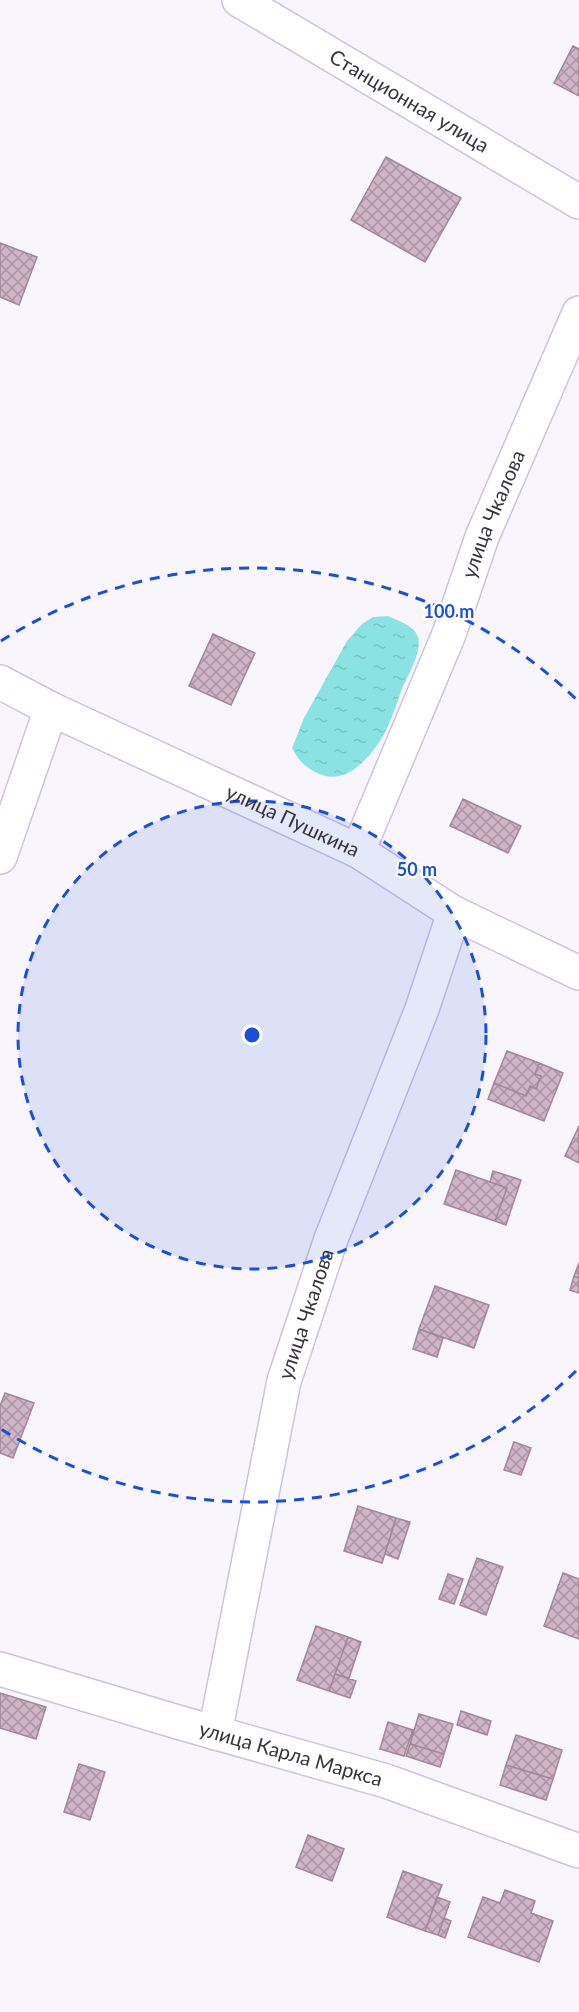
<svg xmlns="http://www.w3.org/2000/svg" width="579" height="2012" font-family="Lato,sans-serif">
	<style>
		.water { fill: url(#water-ripples) }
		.building { fill: url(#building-cross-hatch); stroke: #a2879b; stroke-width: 1.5 }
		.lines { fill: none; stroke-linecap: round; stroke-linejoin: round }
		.minor-casing { stroke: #cdc2e0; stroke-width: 36 }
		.minor { stroke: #fff; stroke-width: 33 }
		.ring { fill: none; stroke: #1d4ed8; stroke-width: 3; stroke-dasharray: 10 8 }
		.labels { text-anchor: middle; stroke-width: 4.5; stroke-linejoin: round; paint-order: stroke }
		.street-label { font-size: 20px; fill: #37323e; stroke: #fff }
		.centre { fill: #1d4ed8; stroke: #fff; stroke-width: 3 }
		.ring-label { font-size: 18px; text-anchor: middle; font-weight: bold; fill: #1d4ed8; stroke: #fff; stroke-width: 4.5; stroke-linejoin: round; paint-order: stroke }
	</style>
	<defs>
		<pattern id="water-ripples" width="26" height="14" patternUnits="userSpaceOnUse" patternTransform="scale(1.5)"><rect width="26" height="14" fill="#8ae3e2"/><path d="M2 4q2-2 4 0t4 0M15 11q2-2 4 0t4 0" fill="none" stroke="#78c3c3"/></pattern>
		<pattern id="building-cross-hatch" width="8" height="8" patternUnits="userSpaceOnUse" patternTransform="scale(1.5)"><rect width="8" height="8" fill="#d0b4c8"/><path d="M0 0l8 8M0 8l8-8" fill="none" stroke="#aa93a4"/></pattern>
	</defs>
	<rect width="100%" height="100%" fill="#f8f6fc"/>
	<path class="water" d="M388 616C398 621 414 625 418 637 422 653 408 675 402 689 396 705 391 722 383 736 371 757 347 784 322 775 308 770 299 762 292 748L304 718 347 641 362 624 373 617Z"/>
	<path class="building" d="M573 46 579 49V96L554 83Z
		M386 157 461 198 425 262 351 220Z
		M0 243 37 257 19 305 0 297Z
		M213 634 255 653 231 705 189 686Z
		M463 799 521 826 508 853 450 826Z
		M507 1051 539 1063 535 1074 541 1076 536 1089 530 1086 526 1096 494 1083Z
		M539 1063 563 1073 544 1121 488 1099 494 1083 526 1096 530 1086 536 1089 541 1076 535 1074Z
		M579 1126V1163L565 1156Z
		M456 1170 507 1188 495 1221 444 1204Z
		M493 1171 521 1180 506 1225 495 1221 507 1188 490 1182Z
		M579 1263V1278L574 1276Z
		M574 1276 579 1278V1293L570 1290Z
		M435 1286 489 1305 474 1348 419 1329Z
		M419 1329 443 1338 437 1357 413 1349Z
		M5 1393 34 1403 13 1458 0 1453V1406Z
		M514 1442 531 1448 521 1475 504 1470Z
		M358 1506 396 1518 382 1563 344 1551Z
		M396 1518 410 1522 398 1559 385 1554Z
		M477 1558 503 1567 486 1615 460 1605Z
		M563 1573 579 1579V1639L544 1626Z
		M448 1574 463 1579 454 1604 439 1599Z
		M316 1626 348 1637 329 1691 297 1680Z
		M348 1637 361 1642 349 1678 335 1674Z
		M335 1674 356 1681 350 1698 329 1691Z
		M0 1693 46 1707 36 1739 0 1728Z
		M461 1711 491 1721 487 1735 457 1725Z
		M419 1714 453 1724 444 1754 410 1744Z
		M388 1722 413 1730 404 1756 380 1749Z
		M516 1735 562 1750 553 1779 506 1765Z
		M410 1744 444 1754 440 1767 406 1756Z
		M79 1764 105 1772 90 1820 64 1812Z
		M506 1765 553 1779 546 1800 500 1785Z
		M308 1835 344 1849 332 1881 296 1867Z
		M403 1871 442 1885 425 1931 387 1917Z
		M505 1890 535 1901 531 1913 553 1921 539 1962 468 1937 483 1897 500 1903Z
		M437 1897 450 1902 438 1935 425 1931Z
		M444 1918 451 1921 445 1938 438 1935Z"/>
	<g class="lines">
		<g class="minor-casing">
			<g id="minor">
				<path id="s1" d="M239 0 579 202"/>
				<path id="s2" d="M0 682 51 709 358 851 454 913 579 973"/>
				<path id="s3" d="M358 851 449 634 482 537 579 313"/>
				<path d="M0 857 51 709"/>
				<path id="s4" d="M0 1669 181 1723 386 1781 579 1851"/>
				<path id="s5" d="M215 1733 284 1381 331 1239 422 1009 454 913"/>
			</g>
		</g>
		<use href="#minor" class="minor"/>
	</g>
	<circle cx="252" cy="1035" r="234" fill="#1d4ed8" fill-opacity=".12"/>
	<g class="ring">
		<circle cx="252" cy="1035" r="234"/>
		<path d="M576 1371A467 467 0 0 1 1 1429M1 641A467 467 0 0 1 576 699"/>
	</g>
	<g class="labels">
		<g class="street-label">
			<text dy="7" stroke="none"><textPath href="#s1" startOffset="198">Станционная улица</textPath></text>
			<text dy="7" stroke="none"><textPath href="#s3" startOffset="363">улица Чкалова</textPath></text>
			<text dy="7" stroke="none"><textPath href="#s2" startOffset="324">улица Пушкина</textPath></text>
			<text dy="7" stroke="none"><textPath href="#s5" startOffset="429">улица Чкалова</textPath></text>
			<text dy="7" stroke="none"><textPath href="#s4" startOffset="303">улица Карла Маркса</textPath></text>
		</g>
	</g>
	<circle cx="252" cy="1035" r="9" class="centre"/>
	<g class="ring-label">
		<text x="449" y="618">100 m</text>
		<text x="417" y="876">50 m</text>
	</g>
</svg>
